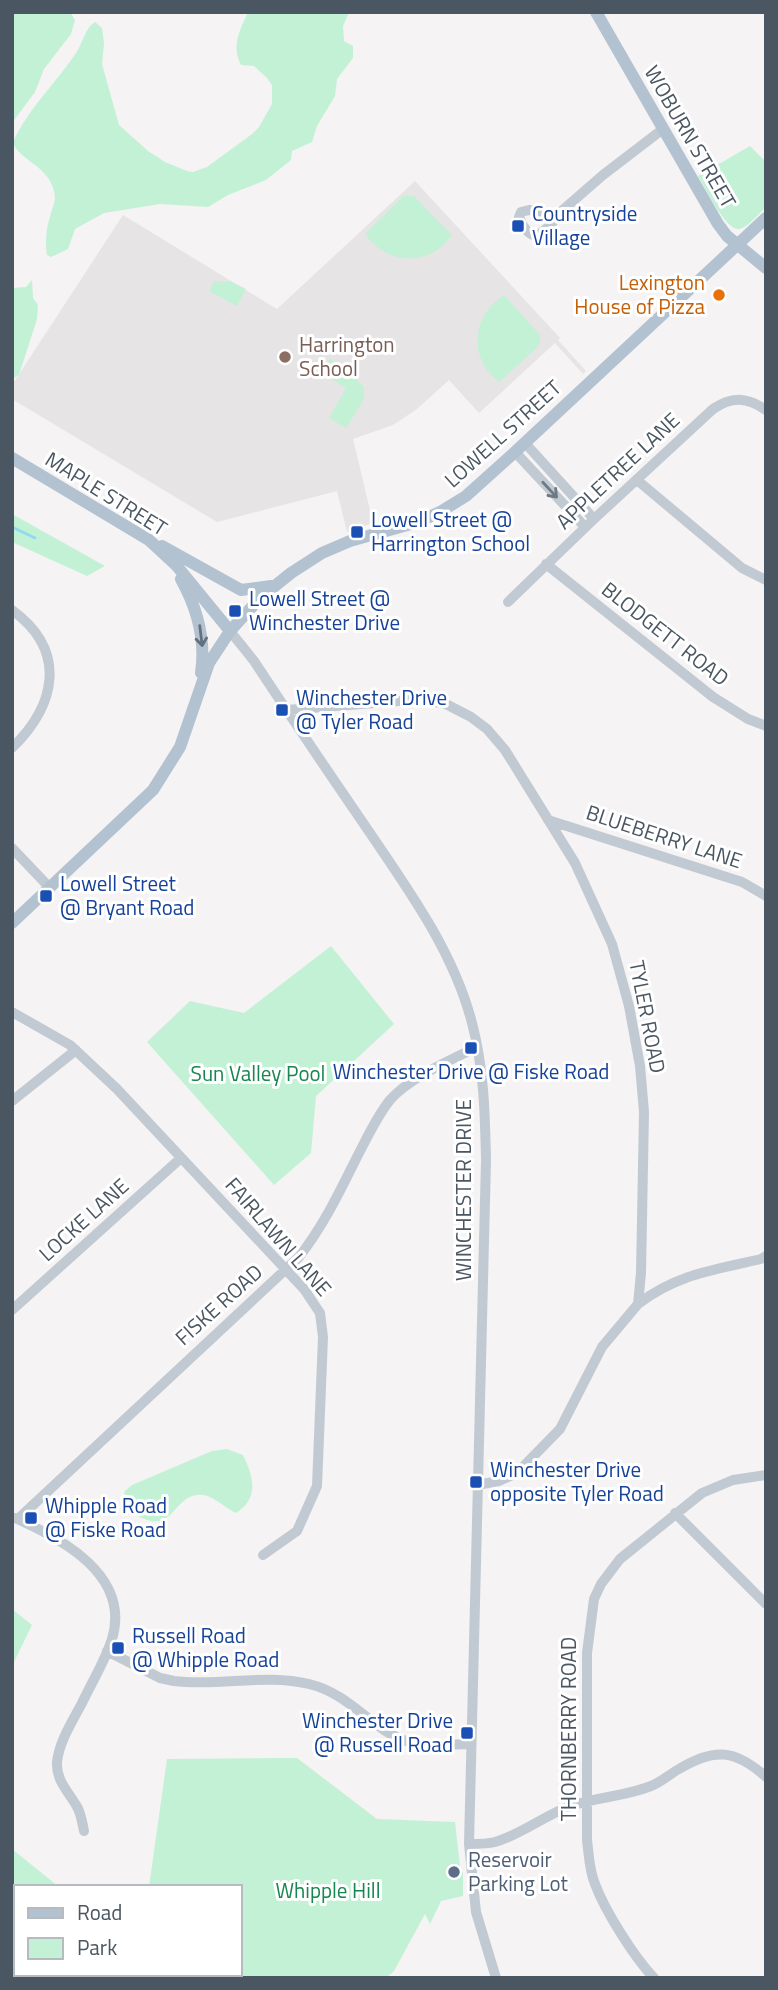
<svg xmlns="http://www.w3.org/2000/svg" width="778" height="1990" font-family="'Titillium Web',sans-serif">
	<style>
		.education { fill: #e6e4e5 }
		.green { fill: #c3f1d5 }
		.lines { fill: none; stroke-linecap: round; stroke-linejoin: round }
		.stream { stroke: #90daee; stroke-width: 2.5 }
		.minor { stroke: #c1cad2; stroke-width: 10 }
		.major { stroke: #b3c2d1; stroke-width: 12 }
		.oneway { stroke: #6e7983 }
		.oneway2 { stroke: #64717d }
		.transit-dot { fill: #1a4fb4; stroke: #fff; stroke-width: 2.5 }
		.food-dot { fill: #e8710a; stroke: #fff; stroke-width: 2.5 }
		.education-dot { fill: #8d6e63; stroke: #fff; stroke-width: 2.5 }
		.service-dot { fill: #5c6f8a; stroke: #fff; stroke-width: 2.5 }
		.labels { text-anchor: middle; stroke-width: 6; stroke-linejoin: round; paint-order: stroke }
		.street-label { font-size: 21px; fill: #4a5661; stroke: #fff }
		.transit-label { font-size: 21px; fill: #164399; stroke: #fff; text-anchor: start }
		.food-label { font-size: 21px; fill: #c56008; stroke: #fff; text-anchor: end }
		.education-label { font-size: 21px; fill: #785e54; stroke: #fff; text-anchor: start }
		.park-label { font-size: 21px; fill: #17864f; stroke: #fff }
		.service-label { font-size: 21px; fill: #4e5e75; stroke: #fff; text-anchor: start }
	</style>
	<rect width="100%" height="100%" fill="#f5f3f3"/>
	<path class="education" d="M415 181 560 338 558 340 586 371 583 374 555 343 479 413 449 380 417 409 393 425 353 439 373 523 347 532 337 491 217 522 12 399V385L123 215 277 309Z"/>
	<path class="green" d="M12 12H70L75 20 71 34 44 69 35 92 12 123Z
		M248 12H349L343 26 344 41 353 46V58L337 79 335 96 317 126 312 142 292 151 291 160 266 180 228 195 208 207 160 204 104 213 75 229 68 249 51 257 47 255C45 242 46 229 50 217 52 207 57 201 54 191 48 165 18 160 13 142 28 109 56 83 76 53 83 43 85 28 95 22L102 28 104 43 102 64 119 125 148 151 165 162 187 171 193 172 207 167 252 134 259 127 272 104V85L267 78 254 66 241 65C231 46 240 30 248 12Z
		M750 146 766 162V207C759 213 748 228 739 229 726 231 704 186 698 176Z
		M403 196H414L452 235C429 268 387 265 365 234Z
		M32 280 33 298 38 305 37 319 19 375 12 379V288L26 287Z
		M214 281 232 282 246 289 237 306 209 291Z
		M504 295 540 335V345L499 382C468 358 471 316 504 295Z
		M330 359 355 374 353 376 364 387V399L346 428 329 418 346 388 322 373Z
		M12 514 105 566 87 576 12 542Z
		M331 946 394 1024 316 1096 311 1153 274 1185 147 1042 190 1001 244 1013Z
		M227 1449 243 1455C253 1476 260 1498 236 1513 224 1508 212 1493 197 1495 173 1498 173 1532 142 1518 132 1514 127 1502 124 1492L132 1485 212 1451Z
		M12 1609 32 1625 12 1666Z
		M297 1758 377 1819 455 1822 460 1866 463 1873V1896L441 1901 430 1924 425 1914 394 1971 386 1978H12V1849L59 1887H16V1974H240V1887H149L167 1759Z"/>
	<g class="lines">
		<path class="stream" d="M12 527 35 538"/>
		<path class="minor" d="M557 215 551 225 537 236C528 235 522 225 519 217L521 212 529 210 557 215 603 175 663 129
			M525 443 594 519
			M515 452 585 527
			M637 480 742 568 766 580
			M546 564 713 697 748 719 766 726
			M508 602 594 519 713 409C732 396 747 397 766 410
			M12 610C68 651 56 705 12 748
			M230 631 254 661C292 719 331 776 370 833 410 892 454 953 472 1023 484 1068 485 1114 486 1160L469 1844 476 1912 496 1978
			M287 710 411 700 444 703 471 717 487 729 505 750 575 863 612 944 629 1006 640 1066 644 1112 641 1273 638 1304 602 1347 560 1429 517 1473 499 1481 477 1485
			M548 820 742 882 766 896
			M12 848 50 888
			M12 1012 70 1045 117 1089 304 1289 320 1313 323 1337 317 1486 297 1531 263 1555
			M12 1101 76 1050
			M638 1304C677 1274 714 1270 761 1259L766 1256
			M12 1310 181 1158
			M675 1513 766 1604
			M15 1518C63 1539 131 1576 112 1639 105 1661 92 1682 82 1703 73 1720 59 1742 57 1762 56 1780 67 1790 76 1805 81 1812 82 1822 84 1831
			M18 1519 299 1257C324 1225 340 1191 358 1155 368 1136 377 1116 390 1100 409 1078 451 1060 477 1047
			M107 1651 160 1678 174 1681C219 1687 266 1673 309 1684 351 1694 372 1730 406 1741 426 1748 450 1744 471 1744
			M469 1844C477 1844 487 1844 495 1842 523 1834 546 1814 573 1805 599 1797 626 1796 651 1786 661 1782 670 1774 679 1769 715 1747 736 1750 766 1777
			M654 1978C634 1957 605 1911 595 1884 589 1870 589 1855 587 1840V1653L594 1599 601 1584 620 1559 702 1493 733 1480 766 1475"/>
		<path class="major" d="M596 12 718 224 727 236 766 268
			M12 458 149 540 176 565 230 631
			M162 546 241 590 271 586
			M181 579C197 608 206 640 201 673
			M12 923 153 790 180 747 209 663 230 631 260 598 291 573 322 553 350 541 418 522 440 512 466 496 515 452 766 218"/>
	</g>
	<defs><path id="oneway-shaft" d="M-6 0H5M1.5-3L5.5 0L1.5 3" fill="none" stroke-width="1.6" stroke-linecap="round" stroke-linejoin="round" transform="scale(1.75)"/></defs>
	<use class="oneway" href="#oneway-shaft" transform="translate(550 490) rotate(47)"/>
	<use class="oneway2" href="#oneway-shaft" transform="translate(201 636) rotate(83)"/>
	<g class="transit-dot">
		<rect x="511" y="219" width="14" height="14" rx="3.5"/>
		<rect x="350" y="525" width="14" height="14" rx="3.5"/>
		<rect x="228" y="604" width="14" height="14" rx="3.5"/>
		<rect x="275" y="703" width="14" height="14" rx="3.5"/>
		<rect x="39" y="889" width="14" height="14" rx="3.5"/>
		<rect x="464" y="1041" width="14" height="14" rx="3.5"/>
		<rect x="469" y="1475" width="14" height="14" rx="3.5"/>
		<rect x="24" y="1511" width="14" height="14" rx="3.5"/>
		<rect x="111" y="1641" width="14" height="14" rx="3.5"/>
		<rect x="460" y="1726" width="14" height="14" rx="3.5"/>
	</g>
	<circle class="food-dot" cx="719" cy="295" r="7"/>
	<circle class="education-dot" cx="285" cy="357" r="7"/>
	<circle class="service-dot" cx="454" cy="1872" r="7"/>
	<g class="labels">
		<g class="street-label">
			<text transform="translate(690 137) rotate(60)" y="7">WOBURN STREET</text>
			<text transform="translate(503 434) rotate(-42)" y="7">LOWELL STREET</text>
			<text transform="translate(618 471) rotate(-43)" y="7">APPLETREE LANE</text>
			<text transform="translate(106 494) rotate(32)" y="7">MAPLE STREET</text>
			<text transform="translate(665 634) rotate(38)" y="7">BLODGETT ROAD</text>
			<text transform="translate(664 837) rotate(18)" y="7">BLUEBERRY LANE</text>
			<text transform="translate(647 1017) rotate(79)" y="7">TYLER ROAD</text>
			<text transform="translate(464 1190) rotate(-90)" y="7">WINCHESTER DRIVE</text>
			<text transform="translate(84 1220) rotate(-42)" y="7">LOCKE LANE</text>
			<text transform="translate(278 1237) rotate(49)" y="7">FAIRLAWN LANE</text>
			<text transform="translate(219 1305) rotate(-42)" y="7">FISKE ROAD</text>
			<text transform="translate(569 1729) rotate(-90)" y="7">THORNBERRY ROAD</text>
		</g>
		<g class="transit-label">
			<text x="532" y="221">Countryside<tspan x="532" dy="24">Village</tspan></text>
			<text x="371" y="527">Lowell Street @<tspan x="371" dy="24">Harrington School</tspan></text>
			<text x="249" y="606">Lowell Street @<tspan x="249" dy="24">Winchester Drive</tspan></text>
			<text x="296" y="705">Winchester Drive<tspan x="296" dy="24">@ Tyler Road</tspan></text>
			<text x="60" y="891">Lowell Street<tspan x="60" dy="24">@ Bryant Road</tspan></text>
			<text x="471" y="1079" text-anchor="middle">Winchester Drive @ Fiske Road</text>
			<text x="490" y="1477">Winchester Drive<tspan x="490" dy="24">opposite Tyler Road</tspan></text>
			<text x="45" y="1513">Whipple Road<tspan x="45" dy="24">@ Fiske Road</tspan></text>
			<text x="132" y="1643">Russell Road<tspan x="132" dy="24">@ Whipple Road</tspan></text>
			<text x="453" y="1728" text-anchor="end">Winchester Drive<tspan x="453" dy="24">@ Russell Road</tspan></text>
		</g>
		<g class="food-label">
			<text x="705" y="290">Lexington<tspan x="705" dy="24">House of Pizza</tspan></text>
		</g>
		<g class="education-label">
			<text x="299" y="352">Harrington<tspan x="299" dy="24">School</tspan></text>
		</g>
		<g class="park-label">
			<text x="258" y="1081">Sun Valley Pool</text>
			<text x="328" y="1898">Whipple Hill</text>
		</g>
		<g class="service-label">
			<text x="468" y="1867">Reservoir<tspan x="468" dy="24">Parking Lot</tspan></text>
		</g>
	</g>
	<rect width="778" height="1990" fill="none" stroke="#4a5661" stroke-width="28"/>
	<rect x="14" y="1885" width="228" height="91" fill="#ffffff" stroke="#b7bbc0" stroke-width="2"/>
	<rect x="28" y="1908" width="35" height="10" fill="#b3c2d1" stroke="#b7bbc0" stroke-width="2"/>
	<text x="77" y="1920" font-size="21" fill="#4a5661">Road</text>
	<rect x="28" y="1938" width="35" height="21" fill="#c3f1d5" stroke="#b7bbc0" stroke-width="2"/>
	<text x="77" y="1955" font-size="21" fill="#4a5661">Park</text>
</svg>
